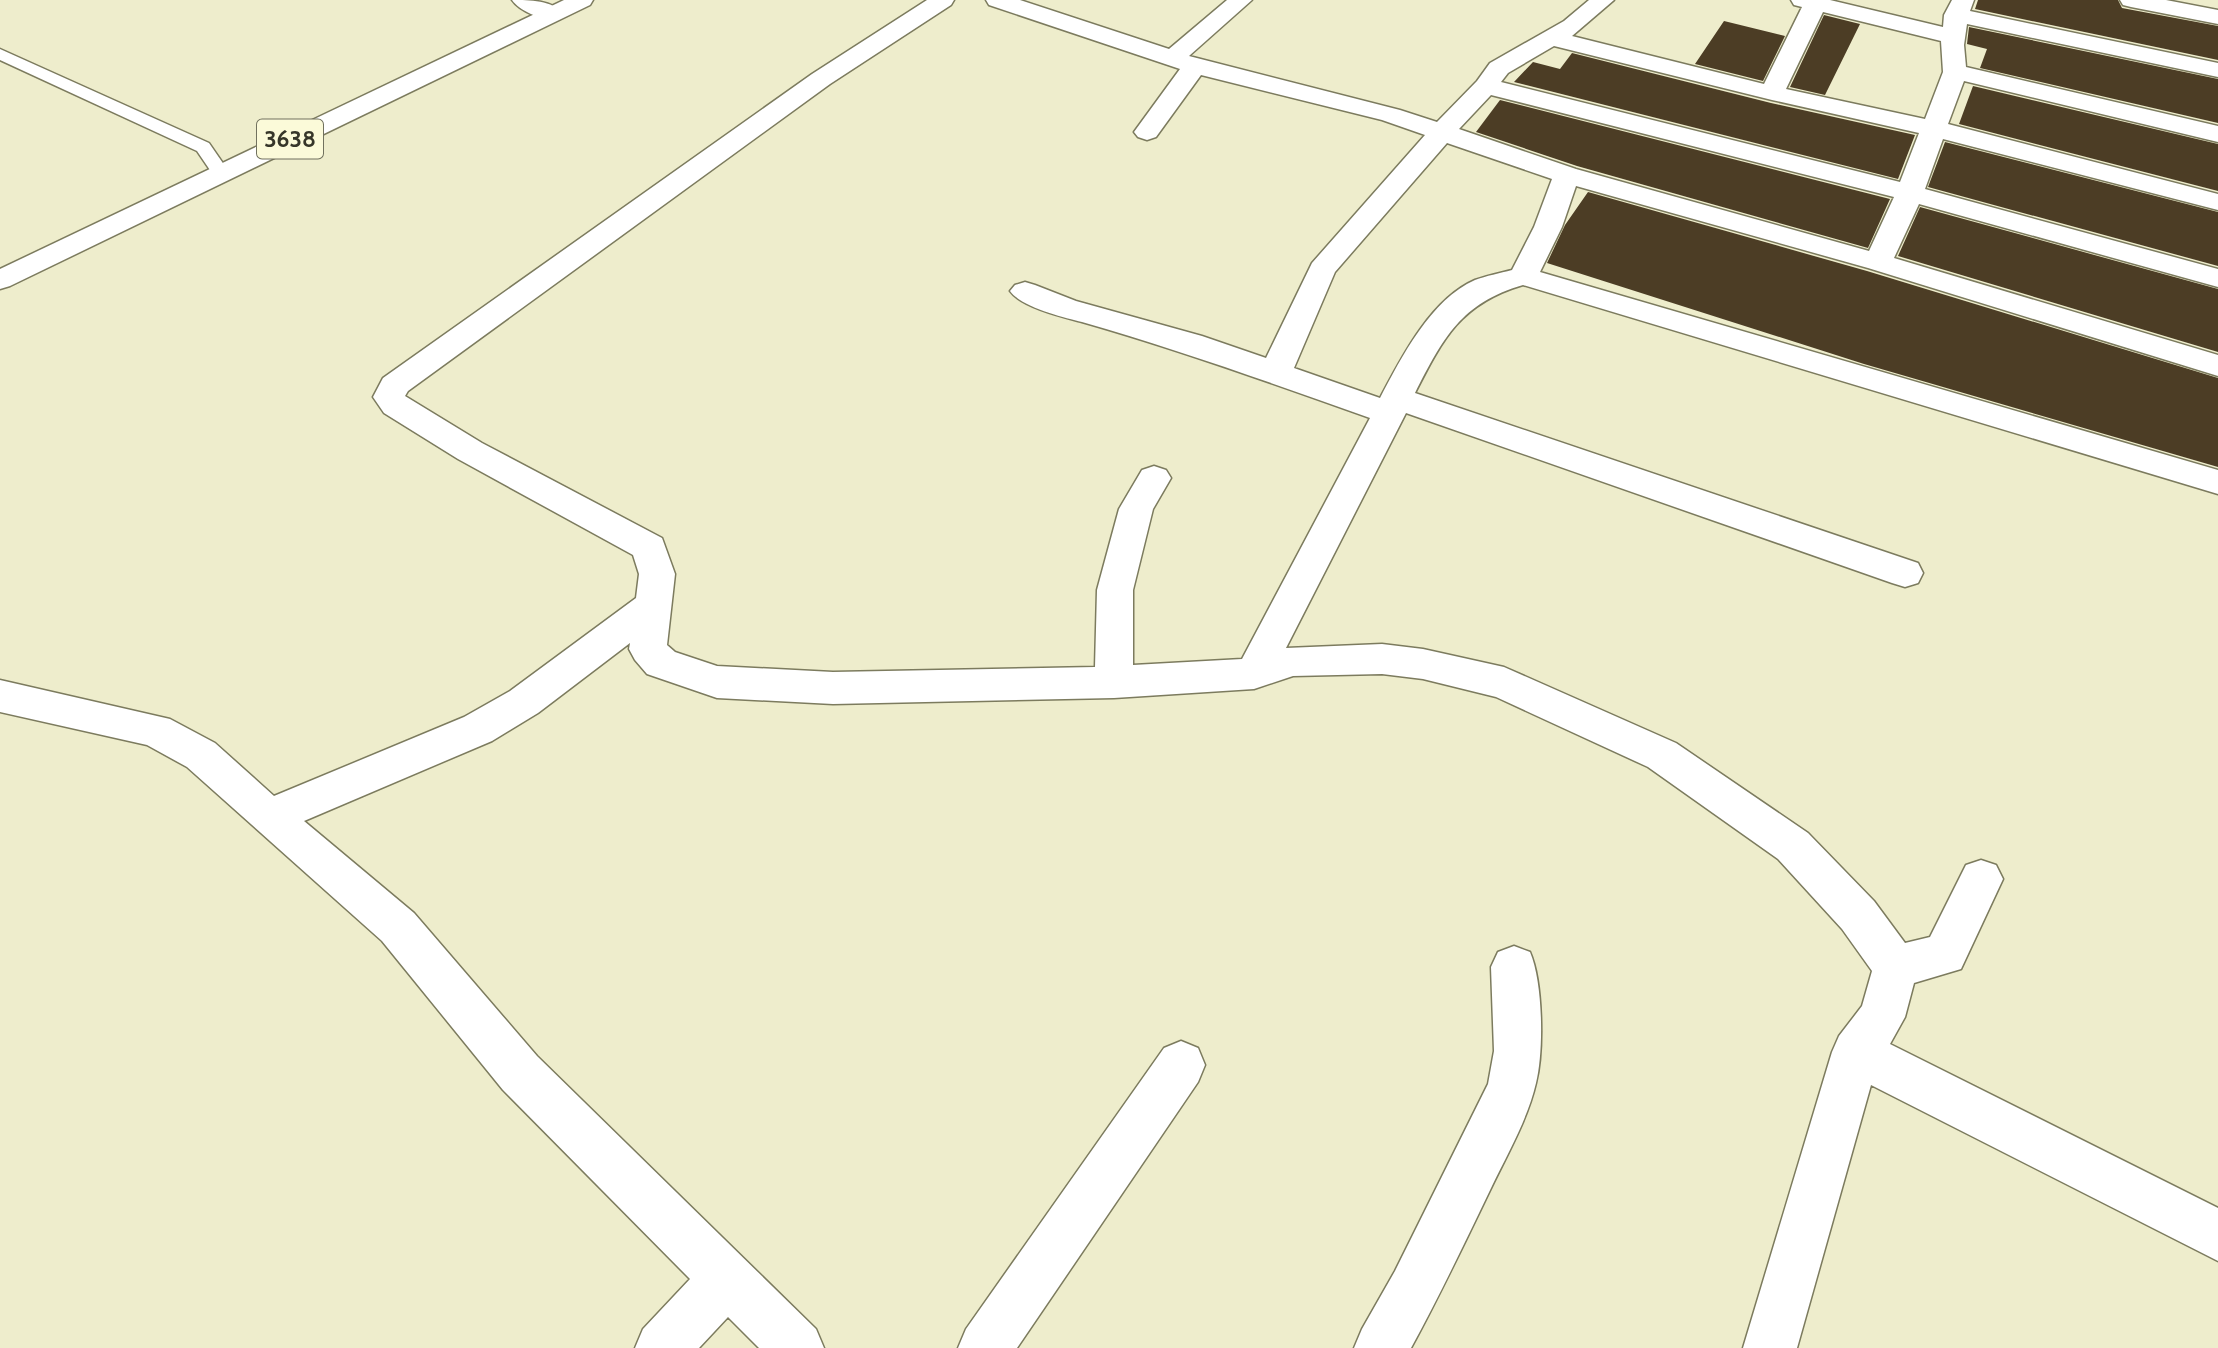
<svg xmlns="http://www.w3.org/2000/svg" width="2218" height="1348" font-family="Cabin,sans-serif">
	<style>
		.building { fill: #4c3d25 }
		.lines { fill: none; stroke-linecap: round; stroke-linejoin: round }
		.service-casing { stroke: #7c7b5e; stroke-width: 3 }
		.minor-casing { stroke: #7c7b5e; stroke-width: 3 }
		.primary-casing { stroke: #7c7b5e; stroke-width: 3 }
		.service { fill: #fff; fill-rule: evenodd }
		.minor { fill: #fff; fill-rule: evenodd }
		.primary { fill: #fff; fill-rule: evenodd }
		.labels { text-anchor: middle; stroke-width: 7; stroke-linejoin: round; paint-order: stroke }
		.shield { fill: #fbfad9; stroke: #71715e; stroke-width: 2 }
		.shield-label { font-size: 23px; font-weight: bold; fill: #363629 }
	</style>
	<rect width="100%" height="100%" fill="#eeedcc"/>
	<path class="building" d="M1978 0H2118L2122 8 2218 26V60L1975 9Z
		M1824 15 1860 24 1825 95 1790 87Z
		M1724 21 1785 36 1763 81 1695 64Z
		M1969 27 2218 79V123L1980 68 1987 49 1967 44Z
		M1572 53 1771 103 1915 135 1898 179 1514 82 1533 62 1560 69Z
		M1973 86 2218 144V191L1959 124Z
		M1500 100 1890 199 1868 248 1577 166 1476 132Z
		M1945 142 2218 212V266L1928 187Z
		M1588 192 1867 271 2218 378V467L1864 364 1547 263 1565 225Z
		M1920 207 2218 289V352L1898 256Z"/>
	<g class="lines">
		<g class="service-casing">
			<path id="service" d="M0 49 209 143 229 172 226 176H214L197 151 0 60Z"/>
		</g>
		<g class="minor-casing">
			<path id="minor" d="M512 0C530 0 552 0 564 14L560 19C546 22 520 12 512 0Z
				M927 0H954L951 5 830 84 408 391 405 396 482 443 662 538 675 574 667 645 675 652 717 666 833 672 1095 667 1097 590 1119 509 1142 470 1154 466 1166 470 1171 478 1153 509 1133 590V665L1242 659 1370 418C1274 384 1180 350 1082 322 1063 317 1021 307 1010 291L1015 285 1025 282 1035 285 1076 301 1202 336 1266 358 1312 263 1425 135 1382 120 1201 75 1156 137 1147 140 1138 137 1134 132 1180 69 989 5 986 0H1020L1169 49 1227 0H1252L1189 56 1400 110 1437 122 1477 81 1490 63 1564 21 1589 0H1614L1572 36 1764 84 1802 7 1794 5 1791 0H1830L1943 27 1944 15 1952 0H1974L1970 11 2218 63V77L1967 24 1964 45 1966 67 2218 126V142L1964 81 1948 124 2218 194V210L1943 139 1925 189 2218 269V287L1919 204 1894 258 2218 355V376L1868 268 1576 186 1562 227 1540 272 2218 470V494L1523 285C1461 303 1443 338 1415 393L1918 563 1923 573 1918 583 1905 587 1892 583 1406 413 1286 648 1382 644 1423 649 1504 667 1676 743 1808 833 1874 901 1905 943 1930 937 1966 865 1981 860 1996 865 2003 879 1961 969 1914 983 1905 1017 1890 1044 2218 1208V1261L1871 1085 1797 1348H1743L1832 1052 1839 1036 1862 1006 1872 971 1842 929 1778 859 1648 767 1496 697 1423 679 1382 674 1293 676 1254 689 1114 698 833 704 717 698 647 674 635 660 629 649 630 643 538 713 492 741 304 821 414 913 537 1056 816 1329 824 1348H759L728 1317 699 1348H635L643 1329 690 1279 503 1090 382 941 187 767 147 745 0 712V680L170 719 215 743 274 796 464 717 510 691 636 598 639 574 633 555 458 459 384 413 373 397 383 378 812 74ZM1823 12 1941 41 1943 72 1925 119 1786 89ZM1554 46 1772 100 1919 133 1900 182 1501 82 1508 73ZM1491 95 1894 197 1869 251 1576 169 1459 129ZM1447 143 1552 179 1534 227 1512 270C1500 273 1486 276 1475 280 1431 299 1401 358 1380 398L1294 368 1335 272Z
				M2120 0H2166L2218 10V24L2131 7 2123 5Z
				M1514 946 1530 952C1543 982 1544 1051 1536 1083 1528 1118 1508 1153 1492 1186 1466 1240 1440 1295 1411 1348H1354L1362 1329 1395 1271 1488 1084 1494 1051 1491 967 1498 952Z
				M1181 1041 1198 1048 1205 1065 1198 1082 1017 1348H958L966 1329 1164 1048Z"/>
		</g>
		<g class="primary-casing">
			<path id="primary" d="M564 0H593L590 5 10 286 0 289V269Z"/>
		</g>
		<use href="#service" class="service"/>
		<use href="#minor" class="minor"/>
		<use href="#primary" class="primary"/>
	</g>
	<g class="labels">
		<rect class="shield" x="257" y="119.5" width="66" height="39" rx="5"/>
		<g class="shield-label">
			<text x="290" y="147">3638</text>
		</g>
	</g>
</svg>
